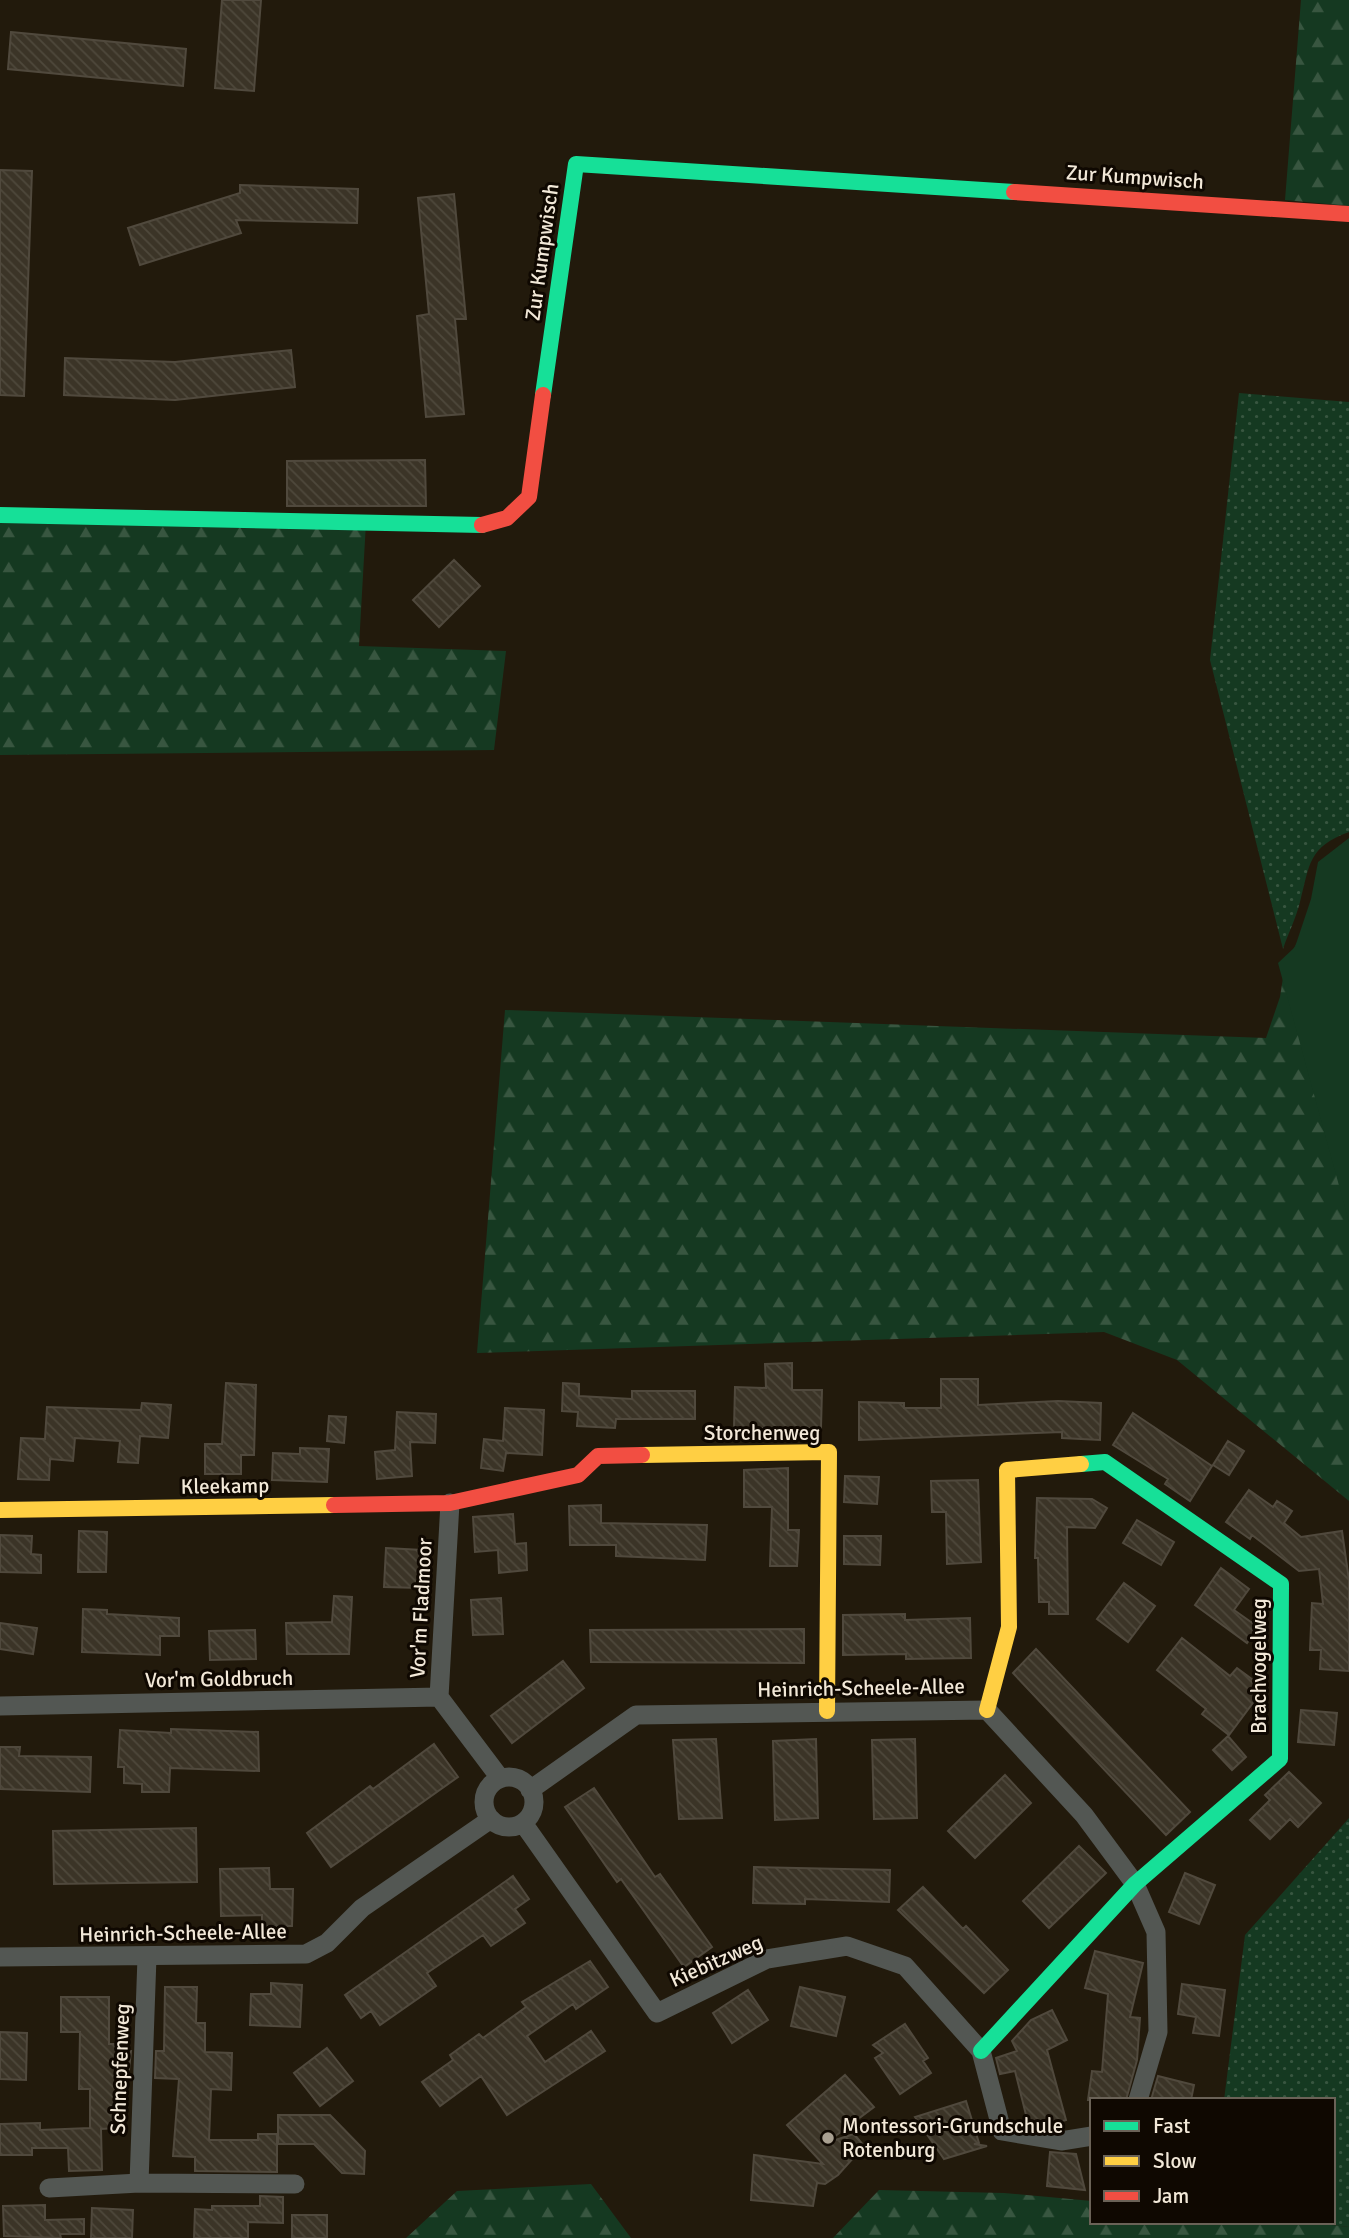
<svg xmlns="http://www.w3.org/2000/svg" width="1349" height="2238" font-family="Signika,sans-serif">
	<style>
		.grass { fill: url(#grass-dots) }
		.forest { fill: url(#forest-firs) }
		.park { fill: #153921 }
		.building { fill: url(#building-back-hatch); stroke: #50493d; stroke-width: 2 }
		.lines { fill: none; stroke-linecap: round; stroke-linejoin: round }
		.street { stroke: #535753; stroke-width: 19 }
		.fast { stroke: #16e098; stroke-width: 16 }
		.slow { stroke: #ffcf43; stroke-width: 16 }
		.jam { stroke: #f24e42; stroke-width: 16 }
		.poi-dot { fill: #a9a091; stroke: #0f0801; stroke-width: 2.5 }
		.labels { text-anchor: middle; stroke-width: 6; stroke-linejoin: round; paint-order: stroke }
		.street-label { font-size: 21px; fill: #f2e8d8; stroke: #0f0801 }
		.poi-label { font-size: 21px; fill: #f2e8d8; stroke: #0f0801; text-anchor: start }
	</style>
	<defs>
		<pattern id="grass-dots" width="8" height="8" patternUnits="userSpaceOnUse" patternTransform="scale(1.75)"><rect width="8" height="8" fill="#153921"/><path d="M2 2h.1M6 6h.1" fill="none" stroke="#385640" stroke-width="1.8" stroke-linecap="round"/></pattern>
		<pattern id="forest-firs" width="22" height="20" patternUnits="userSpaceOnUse" patternTransform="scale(1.75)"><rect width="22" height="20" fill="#153921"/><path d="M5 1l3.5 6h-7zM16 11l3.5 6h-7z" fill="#385640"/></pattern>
		<pattern id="building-back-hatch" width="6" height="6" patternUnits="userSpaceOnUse" patternTransform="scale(1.75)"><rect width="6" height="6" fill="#3b3427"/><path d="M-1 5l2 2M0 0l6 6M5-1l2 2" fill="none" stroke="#4e483b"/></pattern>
	</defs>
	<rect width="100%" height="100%" fill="#221a0c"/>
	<path class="grass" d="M1239 393 1349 402V832C1308 847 1310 864 1300 902 1296 918 1288 934 1283 949L1210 660Z
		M1349 1818V2227L1305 2222H1333V2100H1224L1245 1935Z"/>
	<path class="forest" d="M1301 0H1349V206L1285 200Z
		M0 518 366 522 359 646 506 651 494 750 0 755Z
		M1349 844V1501L1177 1360 1104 1332 477 1353 505 1010 1266 1038 1280 997 1285 965Z
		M591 2184 631 2238H406L457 2191Z
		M879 2190 1004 2193 1092 2201V2222H1305L1349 2227V2238H833Z"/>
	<path class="park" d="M1349 838V1222L1278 963 1295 947 1311 899 1318 862Z"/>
	<path class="building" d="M222 0H261L254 91 215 88Z
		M11 32 186 49 183 86 8 69Z
		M0 170 32 171 24 396 0 395Z
		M240 185 358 189 357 223 236 220 241 233 140 265 128 228 240 193Z
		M454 194 466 319H455L464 414 426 417 417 316 429 314 418 198Z
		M291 350 295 387 175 400 64 395 65 358 175 362Z
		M425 460 426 506H287V461Z
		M454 560 480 586 439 627 413 600Z
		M792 1363V1390H822L821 1428H734L735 1387 766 1388 765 1364Z
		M941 1379H978V1405L1058 1401 1101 1403 1100 1440 1062 1438V1432L859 1440V1402L904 1403V1408H941Z
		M226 1383 256 1385 254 1455H241V1474H205V1444H222Z
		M563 1383 579 1384V1396L632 1399V1391H695V1419H616L615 1428 577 1426 578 1412 562 1411Z
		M142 1403 171 1405 168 1438 140 1436 138 1463 118 1462 120 1441 75 1438 73 1461 50 1459 49 1480 18 1479 21 1438 45 1439 47 1407 141 1410Z
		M505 1408 544 1410 542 1455 506 1453 503 1471 481 1468 484 1439 503 1441Z
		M397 1412 436 1414 435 1443 410 1442 412 1476 377 1479 375 1452 395 1450Z
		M1133 1413 1212 1466 1190 1501 1165 1484 1168 1479 1113 1445Z
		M329 1416 346 1417 344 1443 327 1441Z
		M1228 1441 1244 1451 1229 1475 1213 1465Z
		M300 1448 329 1449 327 1482 272 1480 273 1453 300 1454Z
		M788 1468V1530H799L797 1566H770L772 1507H744V1470Z
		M845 1476 879 1477 877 1504 844 1502Z
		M978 1480 981 1562 947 1564 946 1512H932L931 1481Z
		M1249 1490 1273 1507 1277 1501 1292 1511 1284 1523 1301 1537 1342 1531 1349 1580V1671L1320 1669 1321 1650H1310L1312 1603 1323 1604 1319 1569 1299 1571 1252 1535 1250 1539 1226 1522Z
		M1037 1498 1092 1499 1107 1508 1095 1528 1067 1527 1068 1614H1049V1602H1039L1038 1558H1035Z
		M601 1505V1523L707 1525 705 1560 616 1556V1545H570L569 1506Z
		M513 1514 515 1544 526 1543 527 1570 499 1573 498 1550 475 1552 473 1517Z
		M1137 1520 1174 1542 1161 1565 1123 1543Z
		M79 1531 107 1532 106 1572H78Z
		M0 1535 32 1536 31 1554 41 1555V1573L0 1572Z
		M844 1536H881L880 1565 844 1564Z
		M386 1548 422 1550 420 1588 384 1587Z
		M1221 1568 1249 1589 1234 1610 1258 1627 1247 1643 1195 1605Z
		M1124 1583 1155 1606 1128 1642 1097 1619Z
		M334 1596 352 1597 349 1654H287L286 1623 332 1622Z
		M501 1598 503 1634 473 1635 471 1600Z
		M83 1609 107 1610V1614L179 1618V1636H160V1655L82 1652Z
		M905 1614V1620L970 1618 971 1658 906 1659V1654L843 1655V1615Z
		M0 1623 37 1628 33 1654 0 1649Z
		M804 1629V1663L591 1662 590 1630Z
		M255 1630 256 1659 210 1660 209 1631Z
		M1182 1638 1230 1676 1237 1668 1264 1688 1229 1735 1202 1714 1206 1709 1157 1670Z
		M1036 1649 1190 1812 1166 1835 1013 1673Z
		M563 1661 584 1688 512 1743 491 1716Z
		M1301 1710 1337 1713 1334 1745 1298 1742Z
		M171 1729 258 1732 259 1771 170 1768 169 1792H142V1784L124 1783V1767H118L120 1730 171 1733Z
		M1228 1736 1246 1757 1232 1770 1213 1750Z
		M716 1739 722 1818 679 1819 673 1740Z
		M816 1739 818 1818 775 1820 773 1741Z
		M915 1739 917 1818 874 1819 872 1740Z
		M434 1744 458 1777 331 1867 307 1833 370 1786 373 1789Z
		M0 1747H20L19 1756 91 1757 90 1792 0 1789Z
		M1289 1772 1321 1803 1298 1827 1290 1819 1270 1839 1250 1820 1270 1800 1265 1795Z
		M1005 1775 1031 1803 975 1858 948 1831Z
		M594 1788 655 1877 660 1874 712 1947 684 1967 621 1879 617 1882 565 1807Z
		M196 1828 197 1882 54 1884 53 1831Z
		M1079 1846 1106 1873 1049 1928 1023 1901Z
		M754 1867 890 1870 889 1902 805 1899V1904L753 1903Z
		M269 1868 270 1889H293L292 1926H262V1915L221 1916 220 1869Z
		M1185 1873 1215 1885 1199 1924 1169 1912Z
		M513 1876 529 1899 515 1909 525 1923 491 1946 483 1935 427 1973 436 1986 380 2025 371 2011 361 2018 345 1995Z
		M923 1887 963 1929 966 1926 1008 1970 984 1993 898 1910Z
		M1095 1951 1143 1963 1130 2017 1140 2018 1137 2060 1126 2100H1088L1092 2071 1102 2072 1108 1994 1085 1988Z
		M590 1961 608 1987 576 2009 573 2004 527 2036 545 2062 591 2031 605 2051 507 2115 481 2076 440 2106 422 2082 453 2060 450 2055 479 2034 483 2038 526 2007 522 2002Z
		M271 1983 302 1985 300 2027 250 2025 251 1994H271Z
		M1182 1984 1225 1990 1219 2036 1193 2033 1196 2017 1178 2014Z
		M165 1987H197L196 2023H205V2052L232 2053 231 2090 211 2089 209 2140H258V2134H277V2172L195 2171V2157L173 2156 179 2079 155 2078 156 2051H164Z
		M800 1987 845 1997 836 2036 791 2026Z
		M748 1990 768 2020 732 2043 713 2013Z
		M61 1997H109V2044H128V2051H131L127 2089H117V2128L101 2129 102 2170 69 2171 68 2148H32V2155H0V2124L40 2123V2130L90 2128V2089H79L80 2032H61Z
		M1052 2010 1067 2040 1047 2050 1066 2120 1045 2126 1028 2123 1015 2071 1000 2074 996 2058 1017 2051 1012 2041 1031 2020Z
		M905 2024 928 2058 923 2061 931 2073 900 2094 875 2058 883 2053 873 2045Z
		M0 2032 27 2033 26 2080 0 2079Z
		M327 2048 353 2081 320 2106 294 2073Z
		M845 2075 874 2107 826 2143 854 2134 864 2146 838 2175 825 2184 817 2183 813 2206 751 2200 754 2155 823 2164 787 2125Z
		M1158 2076 1194 2085 1191 2100H1151Z
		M966 2101 979 2143 974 2144 987 2146 944 2159 915 2117Z
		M278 2115H330L365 2151 364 2174 342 2173 314 2144H278Z
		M1050 2152 1076 2154 1085 2190 1047 2186Z
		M260 2196 283 2197V2223L248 2222V2238H194L195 2209 212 2210V2206H260Z
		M45 2205V2220L84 2219V2234H60L61 2238 4 2236 3 2206Z
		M92 2208 133 2210 132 2238H91Z
		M292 2215H327V2238H292Z"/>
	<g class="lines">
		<path class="street" d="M450 1503 439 1697 500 1778
			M0 1706 439 1697
			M484 1802a25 25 0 1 1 50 0a25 25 0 1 1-50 0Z
			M530 1790 636 1715 987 1710 1084 1815 1135 1884 1156 1932 1158 2032 1138 2100
			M523 1823 657 2013 767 1959 847 1946 905 1966 981 2051 1002 2131 1061 2141 1092 2136
			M0 1957 306 1954 327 1943 362 1908 491 1819
			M139 2183 147 1957
			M49 2188 139 2183 295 2184"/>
		<path class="fast" d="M543 395 576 164 1014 192
			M0 515 482 525
			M981 2051 1135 1884 1280 1759 1281 1584 1105 1462 1081 1464"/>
		<path class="slow" d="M642 1455 829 1452 827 1711
			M0 1510 334 1505
			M987 1710 1009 1627 1007 1470 1081 1464"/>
		<path class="jam" d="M1014 192 1349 214
			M482 525 507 518 529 497 543 395
			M334 1505 450 1503 578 1475 598 1456 642 1455"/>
	</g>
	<circle class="poi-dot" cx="828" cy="2138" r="7"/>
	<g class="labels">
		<g class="street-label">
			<text transform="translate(1135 177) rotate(4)" y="7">Zur Kumpwisch</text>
			<text transform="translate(542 252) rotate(-82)" y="7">Zur Kumpwisch</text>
			<text x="762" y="1440">Storchenweg</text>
			<text transform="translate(225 1486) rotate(-1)" y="7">Kleekamp</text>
			<text transform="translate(421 1608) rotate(-87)" y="7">Vor'm Fladmoor</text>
			<text transform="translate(1259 1666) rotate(-90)" y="7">Brachvogelweg</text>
			<text transform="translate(219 1679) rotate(-1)" y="7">Vor'm Goldbruch</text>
			<text transform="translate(861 1688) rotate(-1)" y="7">Heinrich-Scheele-Allee</text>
			<text transform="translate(183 1933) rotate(-1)" y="7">Heinrich-Scheele-Allee</text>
			<text transform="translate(716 1961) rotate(-24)" y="7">Kiebitzweg</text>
			<text transform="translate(120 2069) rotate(-88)" y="7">Schnepfenweg</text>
		</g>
		<g class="poi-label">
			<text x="842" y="2133">Montessori-Grundschule<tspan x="842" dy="24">Rotenburg</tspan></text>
		</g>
	</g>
	<rect x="1090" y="2098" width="245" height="126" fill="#0f0801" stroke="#6a6257" stroke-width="2"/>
	<rect x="1104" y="2121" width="35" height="10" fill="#16e098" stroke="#6a6257" stroke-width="2"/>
	<text x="1153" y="2133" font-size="21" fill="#f2e8d8">Fast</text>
	<rect x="1104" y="2156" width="35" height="10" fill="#ffcf43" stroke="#6a6257" stroke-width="2"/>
	<text x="1153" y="2168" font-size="21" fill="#f2e8d8">Slow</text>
	<rect x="1104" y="2191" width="35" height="10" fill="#f24e42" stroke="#6a6257" stroke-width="2"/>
	<text x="1153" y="2203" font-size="21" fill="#f2e8d8">Jam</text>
</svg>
